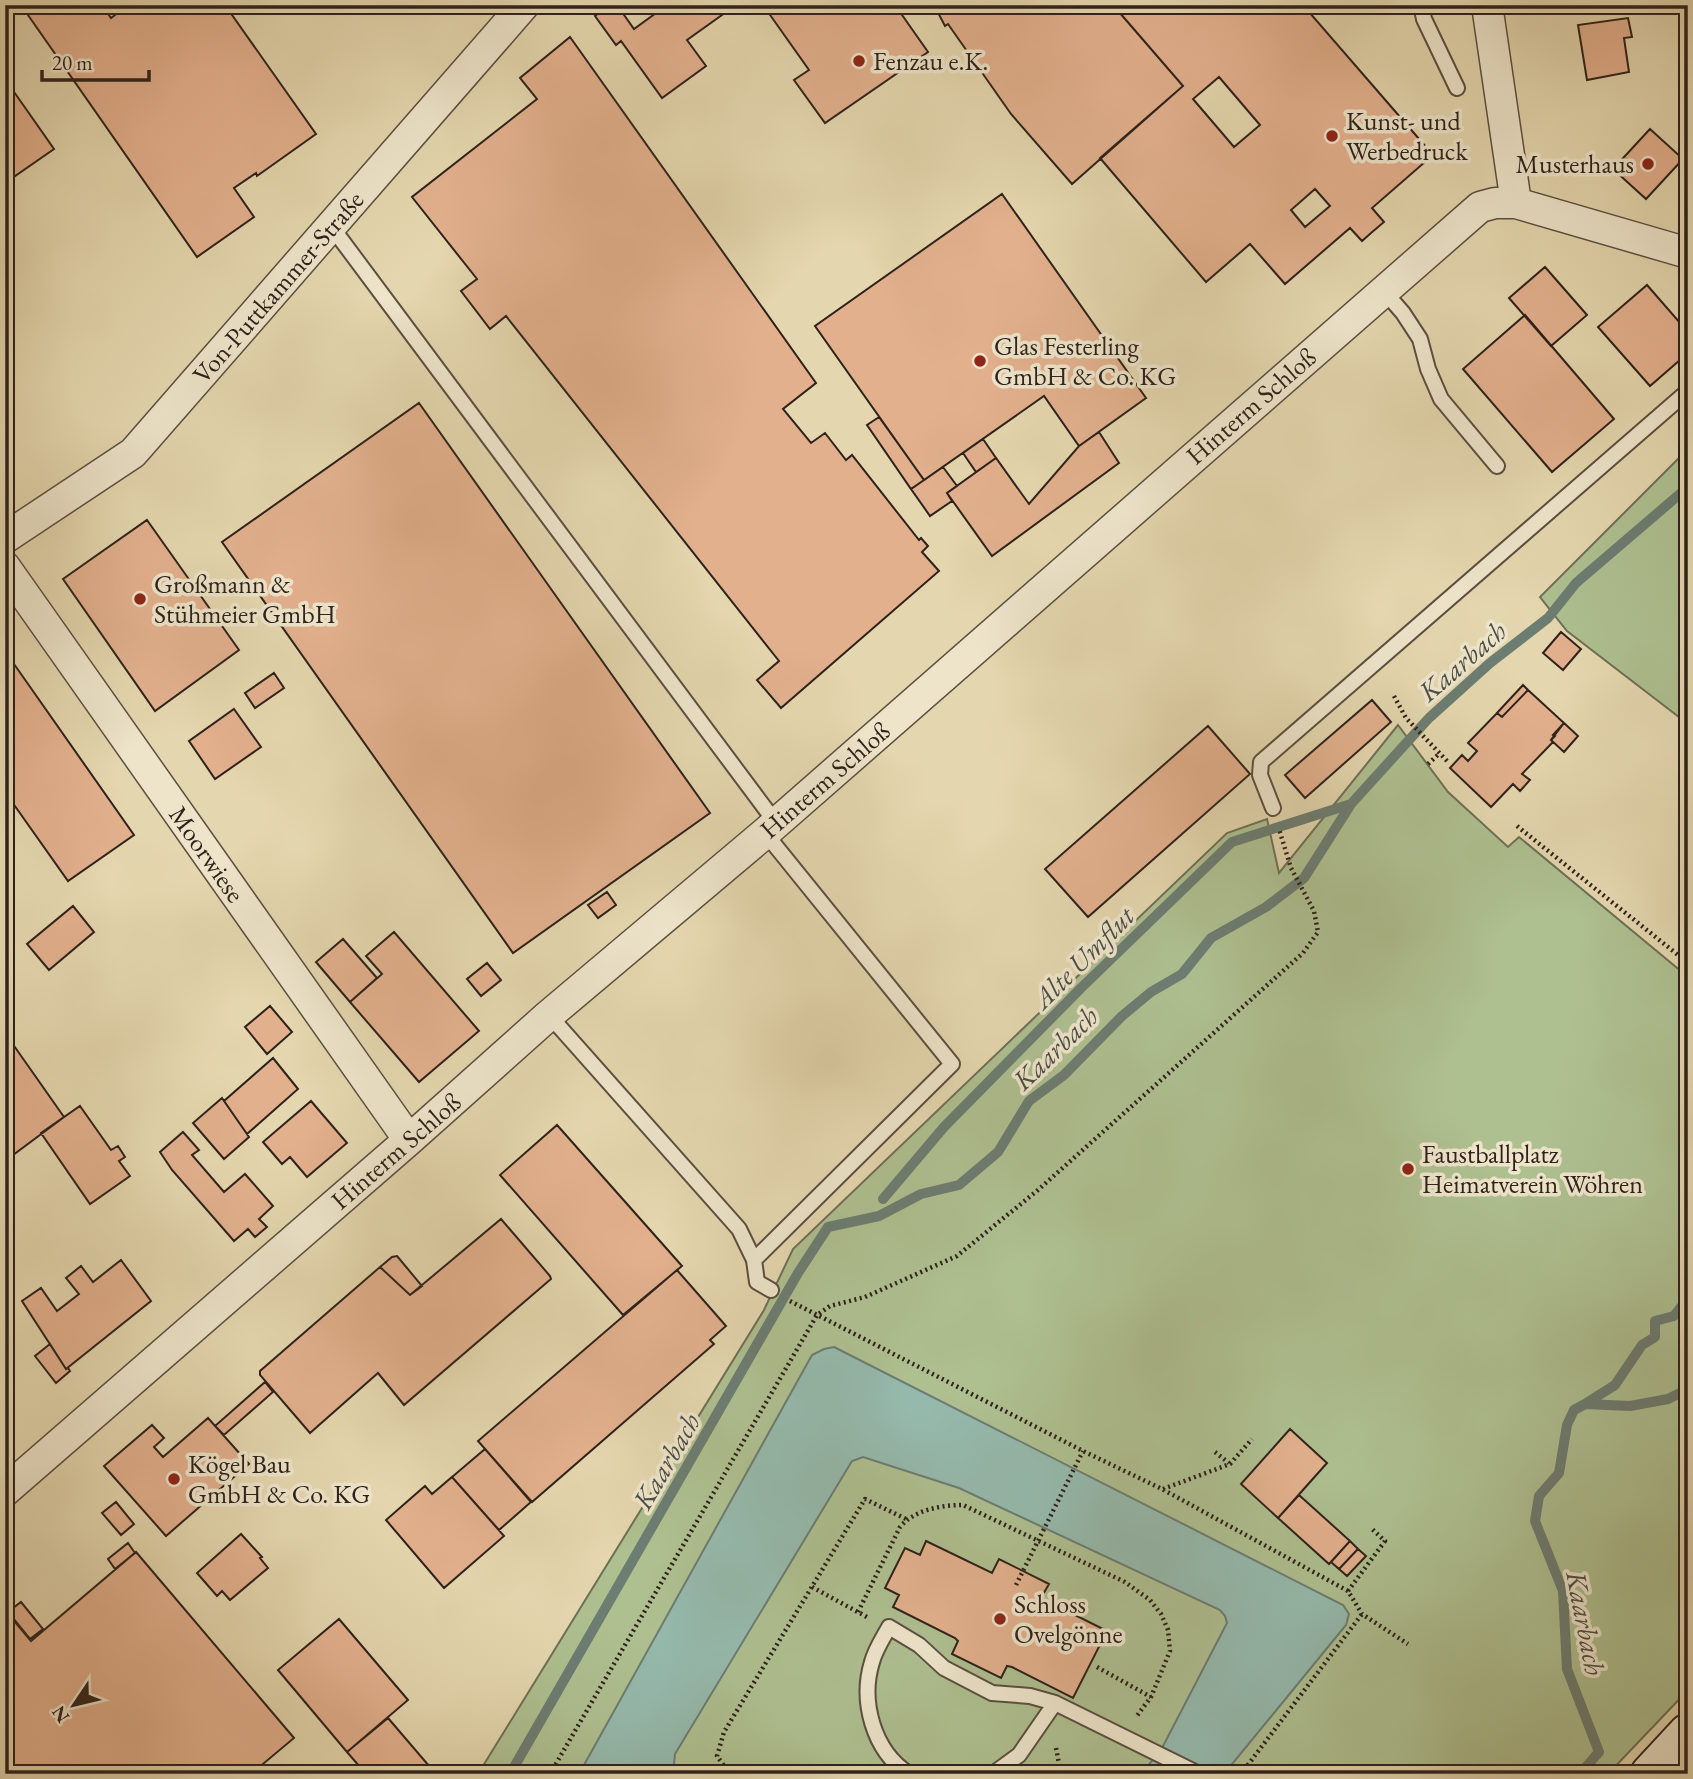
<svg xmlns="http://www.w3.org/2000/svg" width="1693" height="1779" font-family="'EB Garamond',serif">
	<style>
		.green { fill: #aebf90; stroke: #6e7056; stroke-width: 2 }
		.water { fill: #95b9ac; stroke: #6c7d72; stroke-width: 2 }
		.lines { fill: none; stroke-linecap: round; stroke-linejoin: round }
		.stream { stroke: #6c7d72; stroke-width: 10 }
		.building { fill: #e2b08d; stroke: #2e221b; stroke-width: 2; fill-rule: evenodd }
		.lane-casing { stroke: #5c4f40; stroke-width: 18 }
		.street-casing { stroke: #5c4f40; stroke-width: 33 }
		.secondary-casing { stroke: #2e221b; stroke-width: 42 }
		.path { stroke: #2e221b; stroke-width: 4.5; stroke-dasharray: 2 3.5; stroke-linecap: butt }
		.lane { stroke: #ede4ca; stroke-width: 14 }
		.street { stroke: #ede4ca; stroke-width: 30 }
		.secondary { stroke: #ede4ca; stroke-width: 38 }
		.poi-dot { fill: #8f2418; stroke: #ede4ca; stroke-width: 2.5 }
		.labels { text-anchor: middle; stroke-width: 7; stroke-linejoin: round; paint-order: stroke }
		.poi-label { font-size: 26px; fill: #2e221b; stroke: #ede4ca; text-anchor: start }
		.street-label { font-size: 26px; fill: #2e221b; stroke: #ede4ca }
		.water-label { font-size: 28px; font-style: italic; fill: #4d4f46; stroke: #ede4ca }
	</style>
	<rect width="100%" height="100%" fill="#e4d6ae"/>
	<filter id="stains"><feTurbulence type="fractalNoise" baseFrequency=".00286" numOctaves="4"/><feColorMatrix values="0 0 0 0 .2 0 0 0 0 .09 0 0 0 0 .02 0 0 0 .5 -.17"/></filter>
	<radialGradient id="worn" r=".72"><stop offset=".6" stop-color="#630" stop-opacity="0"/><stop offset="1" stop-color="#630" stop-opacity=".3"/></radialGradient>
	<path class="green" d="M1688 449V724L1567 631 1540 597Z
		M1398 725 1448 792 1508 847 1519 837 1688 977V1690L1608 1774H478L764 1310 793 1249 1227 833 1267 819 1279 873Z"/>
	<path class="water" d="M834 1347 1343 1605 1349 1614 1346 1625 1224 1774H1141L1161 1750 1227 1623 1225 1616 1220 1610 959 1488 863 1457 852 1461 675 1754 674 1764 684 1774H579L812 1355 824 1349Z"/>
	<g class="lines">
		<path class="stream" d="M883 1199 944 1127 1081 988 1232 842 1351 804
			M1585 1404 1615 1385 1642 1345 1655 1337V1321L1674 1316 1688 1298
			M510 1774 798 1273 828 1227 879 1216 921 1194 959 1185 998 1152 1029 1101 1064 1075 1122 1016 1151 992 1182 974 1211 938 1266 907 1304 878 1351 804 1429 718 1490 663 1548 618 1576 583 1688 487
			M1580 1774 1599 1752 1567 1669 1563 1591 1535 1521 1539 1496 1559 1473 1567 1425 1574 1410 1585 1404 1630 1406 1668 1399 1688 1389"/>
	</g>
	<path class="building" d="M21 5H102L111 18 128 5H225L316 134 257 176 256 173 234 188 254 217 197 257Z
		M610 5H617L634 29 667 5H736L687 40 706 66 662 98 621 41 616 45 595 16Z
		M763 5H895L928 52 825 123 794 80 809 70Z
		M934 5H1113L1183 86 1072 184 1011 114 948 24 945 26Z
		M1113 5H1303L1433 155 1372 208 1384 222 1371 233 1362 241 1350 228 1285 284 1250 244 1206 282 1100 158 1183 86ZM1219 77 1260 125 1234 147 1193 99ZM1315 189 1330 206 1305 227 1291 210Z
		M1628 18 1632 37 1624 38 1629 72 1587 80 1578 25Z
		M570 37 816 383 783 409 811 443 825 433 846 460 852 455 919 540 921 538 928 546 922 552 939 571 781 708 757 680 779 661 506 316 490 329 461 291 477 279 412 197 537 99 520 78Z
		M5 79 54 149 5 183Z
		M1650 129 1683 159 1646 199 1613 169Z
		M1002 194 1146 398 1079 446 1044 396 924 480 815 326Z
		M1545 267 1587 315 1551 346 1509 298Z
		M1647 285 1688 332V353L1650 386 1598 327Z
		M1525 315 1614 419 1552 472 1463 369Z
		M419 403 710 813 513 953 222 542Z
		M879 417 924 480 911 489 867 425Z
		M1099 432 1119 463 992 556 947 493 996 458 1029 504 1079 446Z
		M983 439 996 458 976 472 963 453Z
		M943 467 957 486 947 493 952 501 930 516 911 489Z
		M147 520 239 650 155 711 63 579Z
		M1561 632 1581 649 1563 670 1543 653Z
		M14 664 134 835 68 881 5 792V671Z
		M274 673 284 688 255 708 245 693Z
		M1523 685 1528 690 1502 717 1497 713Z
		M1528 690 1564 723 1553 735 1555 736 1551 740 1553 742 1522 774 1530 780 1520 791 1513 784 1491 807 1450 768 1462 755 1468 761 1477 751 1468 743 1497 713 1502 717Z
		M1372 700 1391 722 1305 798 1285 775Z
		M234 709 261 747 215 779 189 741Z
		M1564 723 1578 736 1564 752 1551 740Z
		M1208 726 1250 774 1088 917 1045 869Z
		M607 892 616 905 598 918 588 905Z
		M73 906 94 932 49 970 27 944Z
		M394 932 479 1031 419 1082 350 1002 382 974 366 956Z
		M343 939 377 978 350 1002 316 962Z
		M487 963 501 980 481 996 467 979Z
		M270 1006 292 1032 267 1054 245 1027Z
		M5 1033 64 1117 5 1161Z
		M273 1058 298 1089 247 1134 224 1101Z
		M222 1098 249 1137 224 1159 193 1123Z
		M311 1101 347 1143 307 1177 290 1157 282 1164 263 1142Z
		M80 1106 111 1150 118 1146 125 1157 119 1161 130 1176 90 1204 41 1133Z
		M557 1125 682 1266 623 1315 500 1175Z
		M183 1132 199 1150 192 1155 224 1192 245 1174 273 1206 259 1219 267 1227 255 1237 248 1229 234 1241 172 1170 160 1152Z
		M501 1219 550 1276 551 1279 404 1405 378 1373 310 1433 260 1375V1371L380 1267 410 1295Z
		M397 1256 422 1286 410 1295 380 1267 392 1257Z
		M121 1260 151 1301 66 1369 22 1301 41 1288 57 1311 79 1294 66 1278 81 1266 93 1282Z
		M677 1270 726 1326 710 1340 714 1344 532 1502 478 1441Z
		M50 1344 66 1369 68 1368 70 1371 56 1383 35 1356Z
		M265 1382 273 1392 224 1435 215 1426Z
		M208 1418 249 1464 166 1536 104 1466 152 1425 164 1438 154 1447 163 1457Z
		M1290 1429 1327 1463 1278 1518 1241 1484Z
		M485 1449 531 1502 499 1530 452 1477Z
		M452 1477 504 1536 444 1588 386 1520 425 1486 432 1494Z
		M1299 1495 1350 1541 1329 1564 1278 1518Z
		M116 1502 134 1524 121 1535 102 1513Z
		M241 1534 262 1557 260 1558 268 1568 230 1600 222 1591 217 1596 197 1573Z
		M926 1541 992 1573 999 1559 1049 1584 1041 1598 1107 1631 1073 1698 1012 1667 1007 1666 1001 1678 952 1654 958 1641 955 1638 893 1607 899 1595 885 1588 905 1548 920 1555Z
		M1350 1541 1358 1549 1339 1569 1331 1562Z
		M128 1543 135 1553 115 1569 108 1559Z
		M1358 1549 1366 1556 1347 1576 1339 1569Z
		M136 1552 294 1738 251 1774H17L5 1760V1610L31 1641Z
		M21 1602 43 1629 30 1639 8 1612Z
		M339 1619 408 1700 347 1752 278 1670Z
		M388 1718 436 1774H366L347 1752Z"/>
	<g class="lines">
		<g class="lane-casing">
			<path id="lane" d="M1421 5 1424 19 1457 88
				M331 226 776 823
				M1383 290 1403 313 1420 339 1428 369 1441 399 1497 466
				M1273 808 1260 775 1261 762 1688 391
				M549 1015 739 1229 754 1260 757 1282 771 1290
				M754 1260 952 1064 765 833
				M909 1774C873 1751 860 1701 872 1662 875 1650 883 1638 889 1627L919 1645 944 1668 992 1693 1030 1696 1055 1703 1199 1774
				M993 1774 1019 1755 1055 1703"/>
		</g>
		<g class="street-casing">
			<path id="street" d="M1487 5 1516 203
				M5 538 133 453 524 5
				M5 567 409 1140
				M5 1491 409 1140 549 1015 765 833 1480 207 1495 203H1516L1688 253"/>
		</g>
		<g class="secondary-casing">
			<path id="secondary" d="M1650 1774 1688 1733"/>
		</g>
		<path class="path" d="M1394 696 1406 718 1448 762
			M1428 764 1440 753
			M1517 826 1688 963
			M790 1301 1083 1451 1162 1489 1348 1591 1362 1614 1408 1644
			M1215 1452 1229 1463
			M1163 1489 1230 1464 1252 1439
			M1016 1585 1083 1451
			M812 1587 867 1617
			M1348 1591 1385 1541 1372 1529
			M858 1612 900 1527C914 1510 941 1505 963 1505L1125 1582 1150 1600 1161 1614 1168 1630 1170 1651 1151 1697 1136 1717
			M1097 1667 1151 1697
			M1056 1748 1061 1774
			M550 1774 817 1315 830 1306 865 1297 957 1256 1038 1190 1303 953 1318 932 1314 911 1291 868 1279 829
			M730 1774 717 1756 724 1732 865 1499 906 1519
			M1241 1774 1362 1614"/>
		<use href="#lane" class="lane"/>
		<use href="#street" class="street"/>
		<use href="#secondary" class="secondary"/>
	</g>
	<g class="poi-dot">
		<circle cx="859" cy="61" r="7"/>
		<circle cx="1332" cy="136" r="7"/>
		<circle cx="1648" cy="164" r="7"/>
		<circle cx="980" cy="361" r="7"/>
		<circle cx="140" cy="599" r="7"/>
		<circle cx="1408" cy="1169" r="7"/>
		<circle cx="174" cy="1479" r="7"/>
		<circle cx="1000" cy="1619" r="7"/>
	</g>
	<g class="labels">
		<g class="poi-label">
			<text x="873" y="70">Fenzau e.K.</text>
			<text x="1346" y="130">Kunst- und<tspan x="1346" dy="30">Werbedruck</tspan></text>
			<text x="1634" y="173" text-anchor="end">Musterhaus</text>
			<text x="994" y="355">Glas Festerling<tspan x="994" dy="30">GmbH &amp; Co. KG</tspan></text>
			<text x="154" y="593">Großmann &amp;<tspan x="154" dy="30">Stühmeier GmbH</tspan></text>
			<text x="1422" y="1163">Faustballplatz<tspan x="1422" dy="30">Heimatverein Wöhren</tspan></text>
			<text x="188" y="1473">Kögel Bau<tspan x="188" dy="30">GmbH &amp; Co. KG</tspan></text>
			<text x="1014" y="1613">Schloss<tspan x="1014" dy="30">Ovelgönne</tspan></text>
		</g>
		<g class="street-label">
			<text transform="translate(278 287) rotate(-49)" y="9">Von-Puttkammer-Straße</text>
			<text transform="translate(1251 406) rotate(-41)" y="9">Hinterm Schloß</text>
			<text transform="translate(825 780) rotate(-41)" y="9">Hinterm Schloß</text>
			<text transform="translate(207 854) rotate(55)" y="9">Moorwiese</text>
			<text transform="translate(396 1151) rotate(-41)" y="9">Hinterm Schloß</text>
		</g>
		<g class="water-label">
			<text transform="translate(1462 661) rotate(-41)" y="10">Kaarbach</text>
			<text transform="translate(1083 957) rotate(-45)" y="10">Alte Umflut</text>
			<text transform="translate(1055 1048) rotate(-44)" y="10">Kaarbach</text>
			<text transform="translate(666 1461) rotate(-60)" y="10">Kaarbach</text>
			<text transform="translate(1586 1623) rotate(79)" y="10">Kaarbach</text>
		</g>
	</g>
	<rect width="1693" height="1779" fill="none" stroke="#e4d6ae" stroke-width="28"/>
	<rect x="7" y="7" width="1679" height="1765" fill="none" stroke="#2e221b" stroke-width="3.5"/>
	<rect x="14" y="14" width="1665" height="1751" fill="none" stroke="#2e221b" stroke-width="2"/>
	<g transform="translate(74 1705) rotate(235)" stroke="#ede4ca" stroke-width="5" paint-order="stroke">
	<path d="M0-5L12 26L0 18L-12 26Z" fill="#2e221b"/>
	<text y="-10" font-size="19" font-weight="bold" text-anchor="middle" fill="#2e221b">N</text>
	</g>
	<path d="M42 70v10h107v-10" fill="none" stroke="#2e221b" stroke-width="3.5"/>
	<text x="52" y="70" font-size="21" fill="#2e221b" stroke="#ede4ca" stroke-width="5" paint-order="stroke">20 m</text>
	<rect width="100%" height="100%" filter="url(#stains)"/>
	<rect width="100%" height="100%" fill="url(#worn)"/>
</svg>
